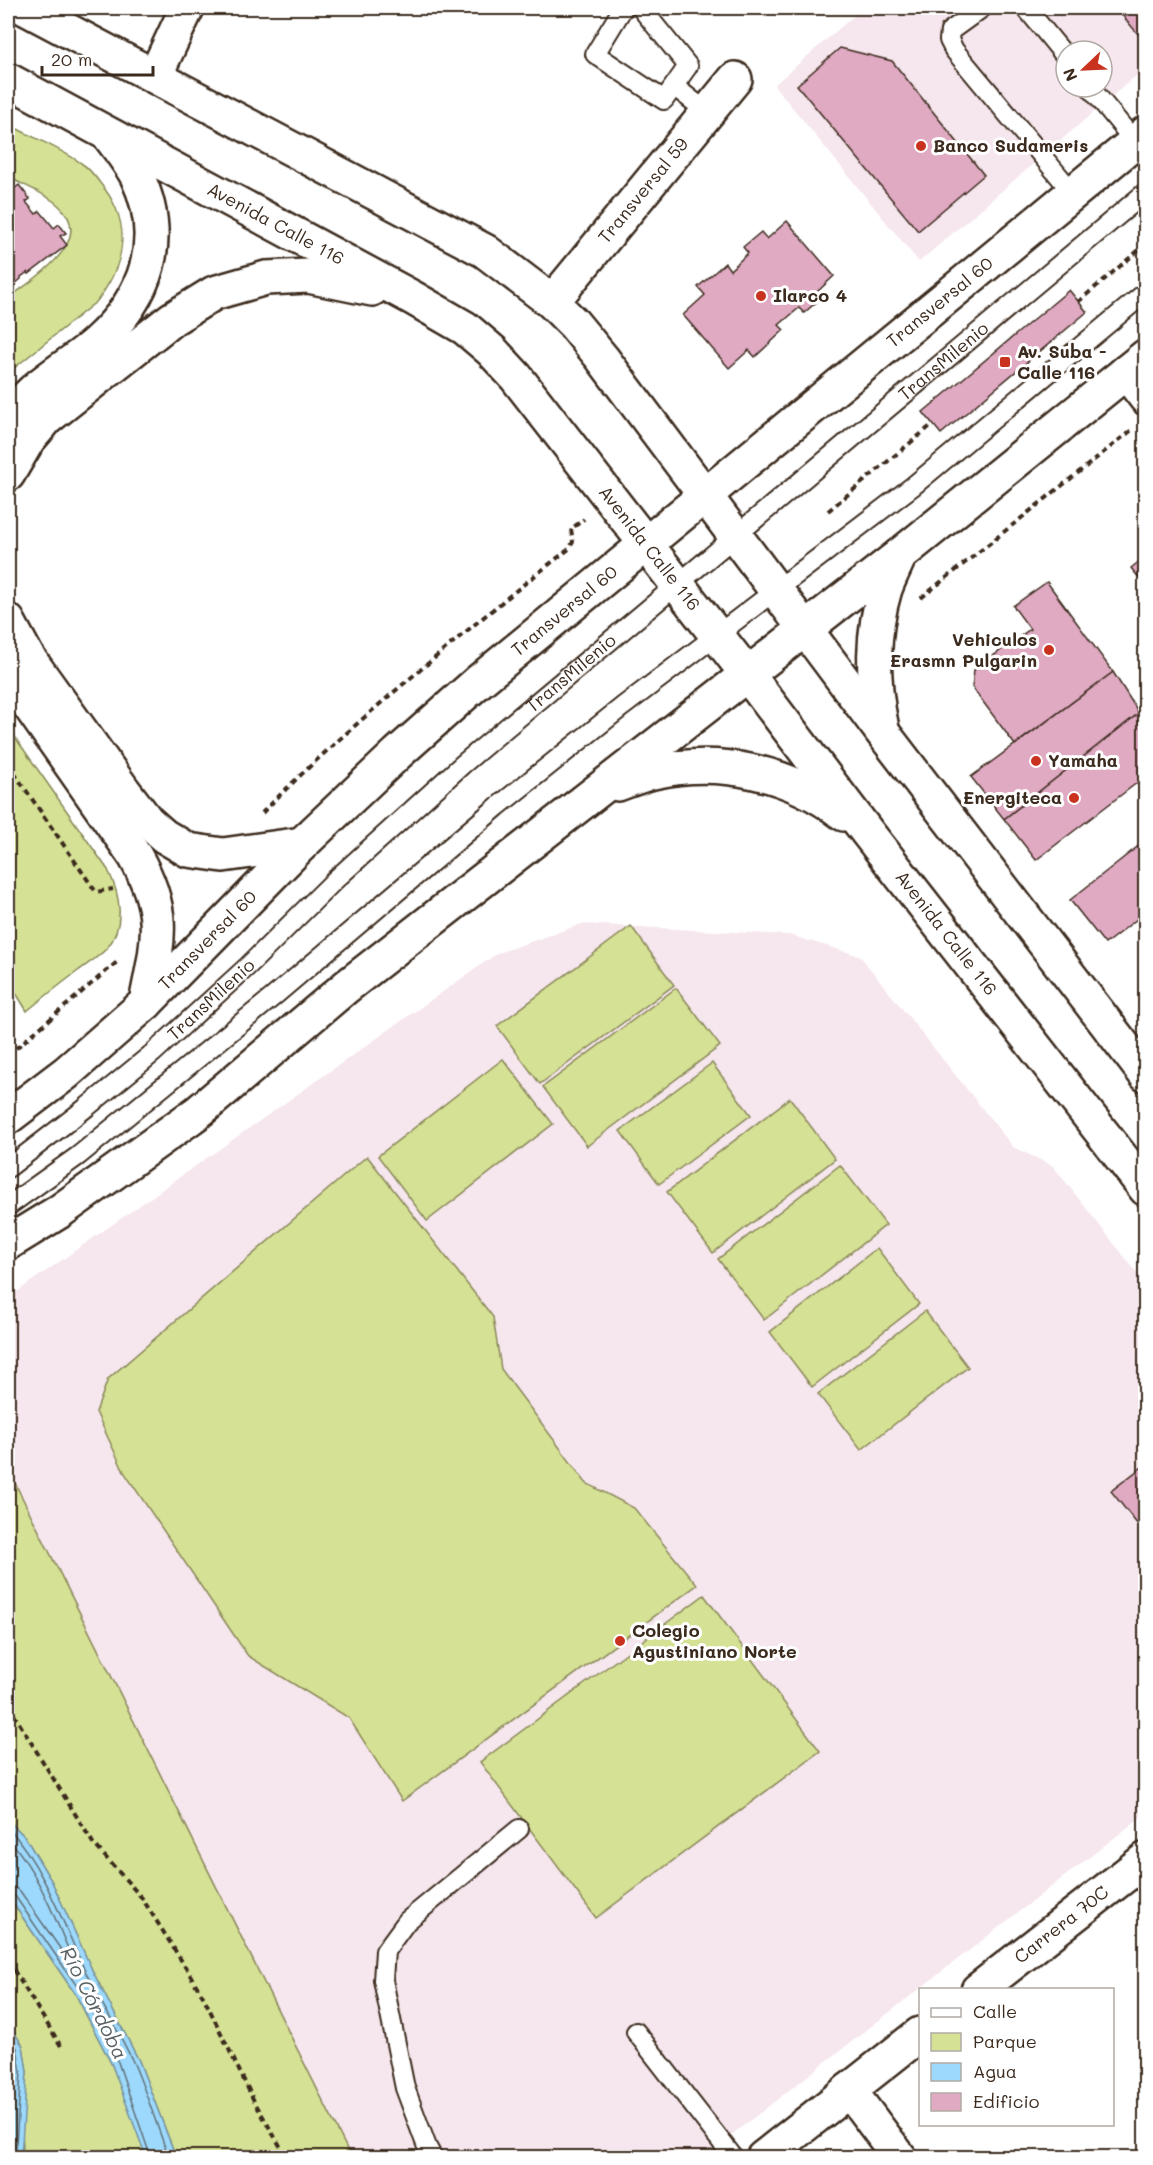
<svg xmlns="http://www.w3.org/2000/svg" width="1153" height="2165" font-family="Mali,sans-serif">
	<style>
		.built { fill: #f6e6ed; fill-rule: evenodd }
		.green { fill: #d5e194; stroke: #888659; stroke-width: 1.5 }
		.water { fill: #9cd9fd; stroke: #7593a4; stroke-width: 1.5 }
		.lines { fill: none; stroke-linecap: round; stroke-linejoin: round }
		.shore { stroke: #627077; stroke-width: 1.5 }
		.building { fill: #e0aac2; stroke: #3b2a1e; stroke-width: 1.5 }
		.lane-casing { stroke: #3b2a1e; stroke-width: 22 }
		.street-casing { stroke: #3b2a1e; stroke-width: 38 }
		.secondary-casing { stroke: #3b2a1e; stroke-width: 38 }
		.primary-casing { stroke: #3b2a1e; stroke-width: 38 }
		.path { stroke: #3b2a1e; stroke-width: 4; stroke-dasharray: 6 4.5; stroke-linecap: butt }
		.lane { stroke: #fff; stroke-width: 18 }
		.street { stroke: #fff; stroke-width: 33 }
		.secondary { stroke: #fff; stroke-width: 33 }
		.primary { stroke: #fff; stroke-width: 33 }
		.poi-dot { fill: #c8321e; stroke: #fff; stroke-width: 2 }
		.labels { text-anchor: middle; stroke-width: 6; stroke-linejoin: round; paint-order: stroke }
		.poi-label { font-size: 18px; font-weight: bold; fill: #3b2a1e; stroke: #fff; text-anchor: start }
		.street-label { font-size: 18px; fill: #3b2a1e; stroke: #fff }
		.water-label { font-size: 20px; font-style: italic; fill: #585f61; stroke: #fff }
	</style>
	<rect width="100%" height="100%" fill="#fff"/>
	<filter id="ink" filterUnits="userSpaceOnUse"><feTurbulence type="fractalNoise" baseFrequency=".0167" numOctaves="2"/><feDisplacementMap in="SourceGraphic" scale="12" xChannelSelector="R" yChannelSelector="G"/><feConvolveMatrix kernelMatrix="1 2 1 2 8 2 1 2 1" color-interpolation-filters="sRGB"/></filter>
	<g filter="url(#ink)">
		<path class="built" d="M863 8H1145V68L919 262 774 85ZM1066 51H1102V87H1066Z
			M582 924 789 935 860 956 1013 1147 1053 1166 1145 1283V1814L703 2157H351L8 1469V1298L498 953Z"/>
		<path class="green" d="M8 124C32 137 59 148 81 163 89 168 95 176 100 183 133 222 126 263 97 301L8 373V299C32 279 100 240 57 204 43 192 23 185 8 177Z
			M8 727 108 870C120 894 126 925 107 948 99 957 87 964 78 971 61 984 44 997 27 1011L8 980Z
			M631 926 674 985 540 1084 497 1026Z
			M676 988 720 1046 587 1146 543 1087Z
			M503 1059 553 1124 427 1221 378 1156Z
			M712 1063 751 1115 659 1184 620 1131Z
			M790 1098 835 1159 713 1253 667 1192Z
			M367 1156 493 1317 501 1369 586 1483 634 1508 697 1585 402 1801 349 1718 248 1656 124 1472 96 1412 108 1379Z
			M840 1165 886 1225 764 1320 718 1259Z
			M877 1248 919 1304 812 1387 770 1332Z
			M925 1311 968 1367 861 1450 818 1394Z
			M8 1469 351 2157H176L139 2061 93 1972 52 1882 25 1837 12 1824 8 1804Z
			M704 1595 820 1751 596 1918 480 1762Z
			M8 1896 76 1995 112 2065 147 2157H21L23 2146 21 2119 27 2072 23 2046 8 2023Z"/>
		<path class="water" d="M8 1804 12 1824 25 1837 52 1882 93 1972 139 2061 176 2157H146L112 2065 76 1995 8 1896Z
			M8 2023 23 2046 27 2072 21 2157H8Z"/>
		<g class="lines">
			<path class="shore" d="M8 1827C46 1871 63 1924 87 1975 102 2005 120 2033 134 2064 147 2094 157 2126 169 2158
				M8 1838C36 1869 53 1913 69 1951L68 1954H64L20 1891 14 1887 8 1886
				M8 1894 15 1896 81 1992 118 2062 151 2158
				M8 2034 17 2048 21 2072 15 2158
				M8 2047C20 2066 9 2133 8 2158"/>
		</g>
		<path class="building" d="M1116 8H1146V39L1143 40Z
			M840 48 892 61 984 175 918 231 797 85Z
			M8 180 14 189 19 185 30 199 26 202 36 214 40 211 54 228 59 224 66 233 60 236 67 245 29 274 28 272 21 277V279L8 290Z
			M787 221 834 276 816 293 821 298 804 313 799 308 779 325 784 330 755 357 749 350 729 368 683 315 705 295 698 287 725 263 730 270 748 253 743 247 761 232 767 239Z
			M1069 290 1087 312 941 434 923 412Z
			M1146 556V586L1131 568Z
			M1047 582 1113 672 1015 745 972 687 974 670 1030 629 1013 606Z
			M1113 672 1139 713 1004 819 971 777Z
			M1139 713 1146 721V776L1036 860 1004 819Z
			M1146 840V912L1105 944 1070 900Z
			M1146 1464V1535L1111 1491Z"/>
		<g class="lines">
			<g class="lane-casing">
				<g id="lane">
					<path d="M623 8 595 54 664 100 688 66 641 8"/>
					<path d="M982 8 950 31 949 40 954 50 1073 193"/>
					<path d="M1026 8 1066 57"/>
					<path d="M675 87 707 112"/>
					<path d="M1090 87 1135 142"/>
					<path id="s1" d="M8 1168 87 1107 153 1053 248 966 336 879 463 764 1146 192"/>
					<path d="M8 1206 78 1156 273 997 497 807 622 707 913 486 1146 292"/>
					<path d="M636 2032 734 2158"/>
					<path d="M433 2158 427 2147 405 2088 383 1980 385 1951 407 1921 519 1829"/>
				</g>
			</g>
			<g class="street-casing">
				<g id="street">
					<path d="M155 76 187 8"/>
					<path id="s2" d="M552 302 735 79"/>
					<path id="s3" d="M978 1990 1146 1859"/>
					<path d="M849 2090 900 2158"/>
					<path d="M763 2158 920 2034"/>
				</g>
			</g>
			<g class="secondary-casing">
				<path id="secondary" d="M1126 372 1146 398"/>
			</g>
			<g class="primary-casing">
				<g id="primary">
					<path d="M25 8 485 251 552 302 574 324 602 358 883 733 1146 1075"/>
					<path id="s4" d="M8 80 413 298 465 328 492 351 516 377 747 674 867 832 1146 1189"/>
					<path d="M8 420C15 411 23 400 32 392 52 374 77 360 97 342 147 297 167 239 137 176 130 163 120 150 111 138"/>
					<path d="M8 474 28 440 47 418 172 319 214 293 266 278 308 276 372 289"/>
					<path d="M8 621 27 656 124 791 147 821 164 836 188 850 223 855 302 844"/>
					<path d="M8 675 135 856C168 914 158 942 146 1003"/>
					<path d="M882 729C872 682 871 635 885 589 889 578 895 566 900 555"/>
					<path d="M618 784C629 780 641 775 653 772 719 757 790 772 844 814"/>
					<path id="s5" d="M8 1117 66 1073 146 1003 302 844 398 753 478 682 1146 133"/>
					<path d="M8 1243 60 1211 197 1113 346 987 900 555 1146 356"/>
				</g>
			</g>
			<path class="path" d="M1078 302 1146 244
				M828 511 933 424
				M921 598 1133 429
				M8 764 96 892 113 889
				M262 813C315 759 373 709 431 661 476 623 522 585 569 549L573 542 571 529 584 519
				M8 1055 117 962
				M8 1705 93 1843 142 1898 178 1955 204 1998 254 2101 287 2158
				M8 1961 61 2046"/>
			<use href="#lane" class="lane"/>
			<use href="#street" class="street"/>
			<use href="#secondary" class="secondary"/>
			<use href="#primary" class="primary"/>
		</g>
	</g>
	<g class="poi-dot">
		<circle cx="921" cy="146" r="6"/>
		<circle cx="761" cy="296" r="6"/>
		<rect x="999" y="356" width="12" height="12" rx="3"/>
		<circle cx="1049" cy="650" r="6"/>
		<circle cx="1036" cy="761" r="6"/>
		<circle cx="1074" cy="798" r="6"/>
		<circle cx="620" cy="1641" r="6"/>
	</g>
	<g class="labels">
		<g class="poi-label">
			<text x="933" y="152">Banco Sudameris</text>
			<text x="773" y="302">Ilarco 4</text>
			<text x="1017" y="358">Av. Suba -<tspan x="1017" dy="21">Calle 116</tspan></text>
			<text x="1037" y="646" text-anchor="end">Vehiculos<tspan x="1037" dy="21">Erasmn Pulgarin</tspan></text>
			<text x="1048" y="767">Yamaha</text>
			<text x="1062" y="804" text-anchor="end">Energiteca</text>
			<text x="632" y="1637">Colegio<tspan x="632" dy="21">Agustiniano Norte</tspan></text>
		</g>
		<g class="street-label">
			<text dy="6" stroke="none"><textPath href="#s2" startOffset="144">Transversal 59</textPath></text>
			<text dy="6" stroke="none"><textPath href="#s4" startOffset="304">Avenida Calle 116</textPath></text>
			<text dy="6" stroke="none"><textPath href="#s5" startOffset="1239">Transversal 60</textPath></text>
			<text dy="6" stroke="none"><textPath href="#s1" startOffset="1236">TransMilenio</textPath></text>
			<text dy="6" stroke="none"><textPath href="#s4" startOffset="808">Avenida Calle 116</textPath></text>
			<text dy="6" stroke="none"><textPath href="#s5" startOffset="753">Transversal 60</textPath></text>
			<text dy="6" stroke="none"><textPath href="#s1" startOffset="750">TransMilenio</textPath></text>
			<text dy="6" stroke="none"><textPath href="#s4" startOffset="1294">Avenida Calle 116</textPath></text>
			<text dy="6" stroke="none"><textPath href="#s5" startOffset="267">Transversal 60</textPath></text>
			<text dy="6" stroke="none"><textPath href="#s1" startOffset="264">TransMilenio</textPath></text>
			<text dy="6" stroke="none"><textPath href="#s3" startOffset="106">Carrera 70C</textPath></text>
		</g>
		<g class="water-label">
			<text transform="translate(94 2003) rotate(63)" y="7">Río Córdoba</text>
		</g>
	</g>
	<rect width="1153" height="2165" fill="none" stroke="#fff" stroke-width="30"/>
	<rect x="15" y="15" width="1123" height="2135" fill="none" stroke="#3b2a1e" stroke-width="2" filter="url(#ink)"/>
	<rect x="919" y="1988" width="195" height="138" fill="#ffffff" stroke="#b1aaa5" stroke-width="1.5"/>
	<rect x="931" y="2008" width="30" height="9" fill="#ffffff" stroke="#b1aaa5" stroke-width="1.5"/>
	<text x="973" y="2018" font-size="18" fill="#3b2a1e">Calle</text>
	<rect x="931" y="2033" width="30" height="18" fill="#d5e194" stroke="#b1aaa5" stroke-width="1.5"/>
	<text x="973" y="2048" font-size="18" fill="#3b2a1e">Parque</text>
	<rect x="931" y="2063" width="30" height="18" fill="#9cd9fd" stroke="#b1aaa5" stroke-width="1.5"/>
	<text x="973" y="2078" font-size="18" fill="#3b2a1e">Agua</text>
	<rect x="931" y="2093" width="30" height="18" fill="#e0aac2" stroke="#b1aaa5" stroke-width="1.5"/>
	<text x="973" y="2108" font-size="18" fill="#3b2a1e">Edificio</text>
	<g transform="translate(1084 69) rotate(247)"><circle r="28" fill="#ffffff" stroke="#b1aaa5" stroke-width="1.5"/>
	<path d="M0-4.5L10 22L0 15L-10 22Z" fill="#c8321e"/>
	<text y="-9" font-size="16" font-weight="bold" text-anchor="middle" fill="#3b2a1e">N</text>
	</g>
	<path d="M42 66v9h111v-9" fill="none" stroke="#3b2a1e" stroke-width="3"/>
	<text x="51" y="66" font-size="18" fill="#3b2a1e" stroke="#ffffff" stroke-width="4.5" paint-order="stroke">20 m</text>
</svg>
